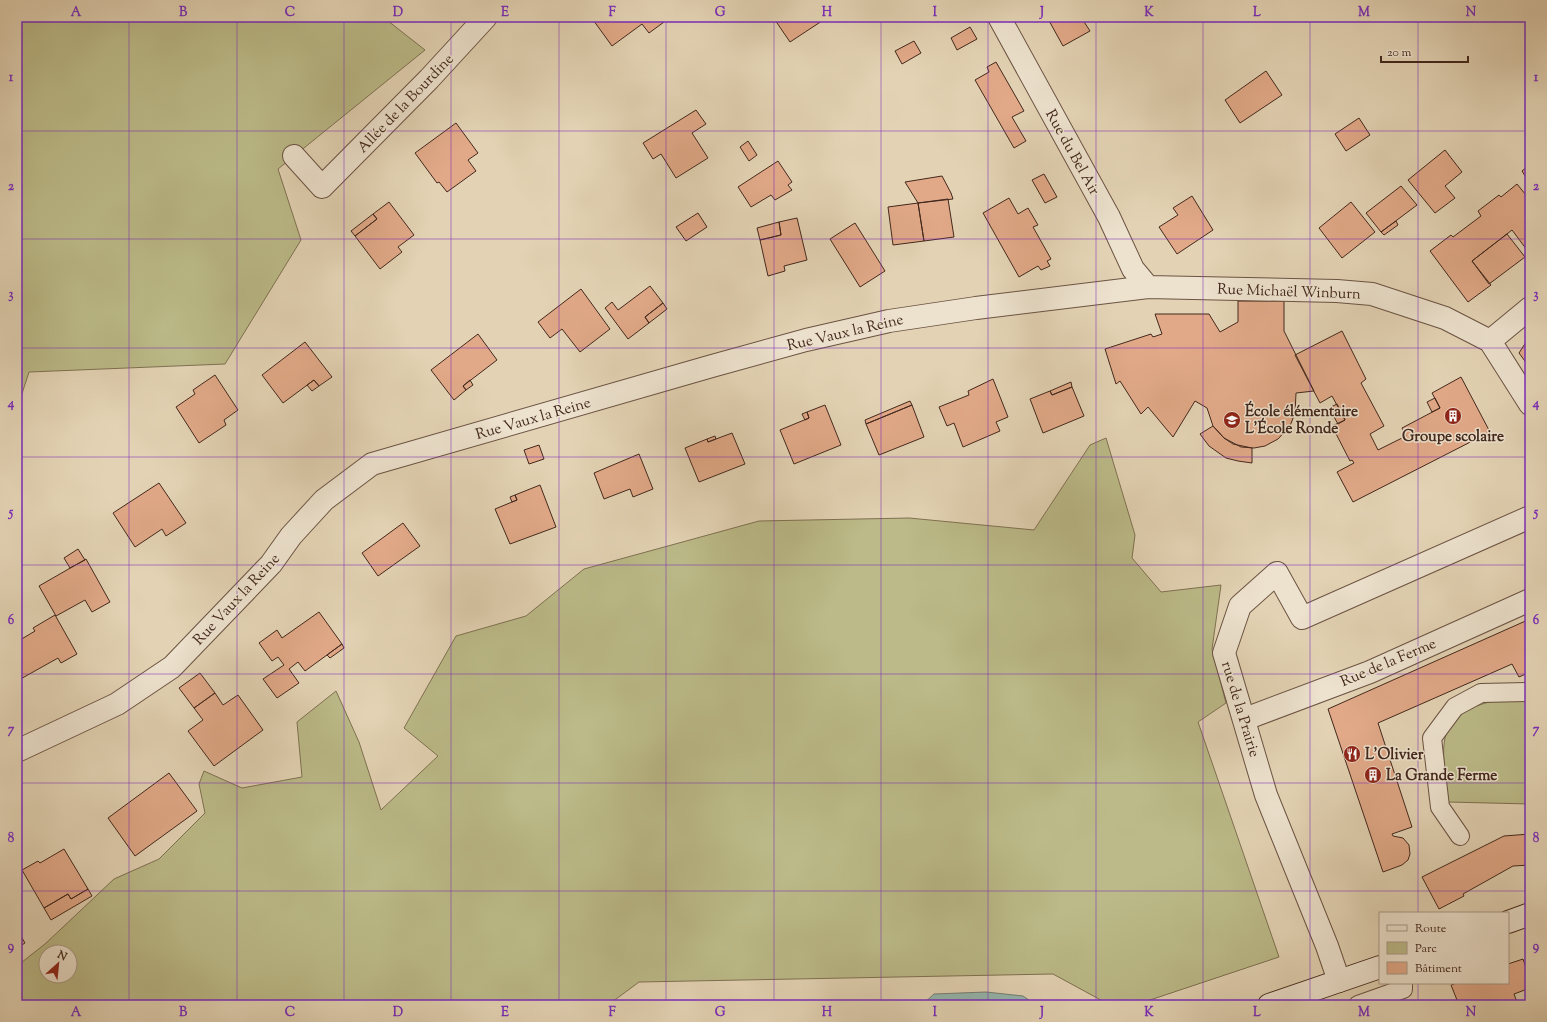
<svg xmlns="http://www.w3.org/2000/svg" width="1547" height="1022" font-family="'Sorts Mill Goudy',serif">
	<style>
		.green { fill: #bbba88; stroke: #7f7152; fill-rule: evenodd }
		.water { fill: #95b7af; stroke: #747e75 }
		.building { fill: #e1a988; stroke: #43281d }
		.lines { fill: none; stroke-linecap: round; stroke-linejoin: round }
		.lane-casing { stroke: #6b5343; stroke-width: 20 }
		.street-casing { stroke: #6b5343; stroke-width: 24 }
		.secondary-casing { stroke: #43281d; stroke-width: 24 }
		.lane { stroke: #ede2ce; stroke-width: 18 }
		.street { stroke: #ede2ce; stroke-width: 22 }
		.secondary { stroke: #ede2ce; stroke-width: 22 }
		.grid { fill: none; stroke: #7b2cbf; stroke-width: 1; stroke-opacity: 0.55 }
		.labels { text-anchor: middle; stroke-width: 3; stroke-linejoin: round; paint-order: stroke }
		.street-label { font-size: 15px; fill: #43281d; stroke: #ede2ce }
		.poi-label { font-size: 15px; font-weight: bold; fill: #43281d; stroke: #ede2ce; text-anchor: start }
		.neatline { fill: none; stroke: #7b2cbf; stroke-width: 1.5 }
		.grid-label { font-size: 13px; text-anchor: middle; font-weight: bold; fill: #7b2cbf }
	</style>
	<rect width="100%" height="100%" fill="#e3d3b4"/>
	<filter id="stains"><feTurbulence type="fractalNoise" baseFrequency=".005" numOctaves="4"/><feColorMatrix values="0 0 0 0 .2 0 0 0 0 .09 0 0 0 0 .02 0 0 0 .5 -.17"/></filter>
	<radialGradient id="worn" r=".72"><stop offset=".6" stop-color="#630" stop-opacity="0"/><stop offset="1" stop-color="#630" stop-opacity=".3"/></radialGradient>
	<path class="green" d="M17 17H383L425 50 278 169 301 240 225 364 29 372 17 409Z
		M1106 438 1135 535 1132 558 1161 592 1221 585 1212 649 1226 703 1198 722 1279 957 1135 1005H1110L1053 974 639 982 608 1005H17V966L45 944 114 879 159 859 205 813 199 784 204 771 242 788 302 777 297 722 336 691 359 742 381 810 438 756 404 728 456 636 526 616 584 569 759 521 909 518 1034 530 1090 445ZM46 952H70V976H46Z
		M1498 700H1530V804L1448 802C1443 747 1430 714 1498 700Z"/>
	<path class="water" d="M986 992 1023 996 1036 1005H922L934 994Z
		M861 1004 867 1005H685Z"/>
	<path class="building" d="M591 17H660L664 22 649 33 642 24 612 46Z
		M773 17H828L790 42Z
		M1047 17H1081L1090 31 1063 46Z
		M970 27 977 39 957 50 951 38Z
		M914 41 921 53 902 64 895 51Z
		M996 62 1024 111 1012 117 1026 141 1014 148 975 80 989 72 987 67Z
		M1266 71 1282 95 1240 123 1225 100Z
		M696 110 706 124 692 133 708 158 676 178 661 154 653 159 643 143Z
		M1359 118 1370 135 1346 151 1335 134Z
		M456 123 478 153 468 160 476 171 447 192 439 182 437 183 415 153Z
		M748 141 757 155 749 161 740 147Z
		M1445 150 1462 172 1445 186 1455 198 1435 213 1408 180Z
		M778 161 792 182 788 185 792 190 775 200 771 195 751 207 738 187Z
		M1530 164V176L1527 179 1522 171Z
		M1044 174 1057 197 1045 203 1032 180Z
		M942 176 951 193 953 199 918 203 905 182Z
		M1517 184 1530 200V254L1512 230 1472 261 1491 285 1468 302 1430 251 1451 235 1453 237 1481 216 1478 211 1499 195 1501 197Z
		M1401 186 1417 205 1381 232 1366 213Z
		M1192 196 1213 230 1177 254 1159 227 1178 215 1173 208Z
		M1009 198 1018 214 1028 208 1038 225 1033 227 1051 259 1047 261 1050 266 1041 270 1038 266 1019 277 983 213Z
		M948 199 954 237 924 241 918 203Z
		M389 202 414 235 398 247 402 252 380 269 355 236 377 219 373 214Z
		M1351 202 1375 232 1342 258 1319 228Z
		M918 203 924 241 893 245 888 207Z
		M698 213 707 227 686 241 676 227Z
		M373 214 377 219 355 236 351 231Z
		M797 218 807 260 784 266 785 271 768 276 760 240 781 235 779 222Z
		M1396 221 1398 225 1384 235 1381 232Z
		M779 222 781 235 760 240 757 228Z
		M855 223 885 271 860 287 830 239Z
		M1507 234 1525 257 1489 284 1472 261Z
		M650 286 663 303 645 317 649 323 628 339 605 308 612 302 618 310Z
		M581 289 610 329 580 352 562 329 550 338 538 322Z
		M1238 301H1284V331L1314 391 1296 393 1295 413 1290 426 1278 439 1265 446 1254 448 1241 447 1224 438 1213 426 1207 408 1195 401 1173 437 1148 407 1141 414 1120 381 1116 384 1105 349 1151 334 1153 337 1162 334 1155 314H1209L1220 332 1238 322Z
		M663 303 667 309 649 323 645 317Z
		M1342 331 1366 379 1361 383 1384 426 1370 434 1378 450 1406 436 1402 428 1440 408 1432 393 1461 377 1490 432 1353 502 1337 472 1354 463 1352 460 1350 461 1332 426 1345 420 1332 396 1320 403 1295 355Z
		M478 334 497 360 463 386 466 390 454 400 431 370Z
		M1530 336V368L1519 353Z
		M305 342 332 377 319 386 314 380 283 403 262 375Z
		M215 375 238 410 224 420 226 425 199 443 176 407 195 394 193 390Z
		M993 379 1008 417 996 422 1000 431 963 447 954 423 947 426 939 407 969 395 968 391Z
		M314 380 319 386 312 391 307 385Z
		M470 380 473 385 466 390 463 386Z
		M1071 382 1072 387 1052 395 1050 391Z
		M1072 387 1084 416 1043 433 1030 399 1050 391 1052 395Z
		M1435 398 1440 408 1432 412 1427 402Z
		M910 401 912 405 866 424 865 420Z
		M1337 404 1345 420 1338 424 1329 408Z
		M825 405 841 445 794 464 780 430 809 418 807 412Z
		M912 405 924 437 879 455 866 424Z
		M807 412 809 418 805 420 802 414Z
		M1213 426 1224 438 1233 444 1252 448V463L1238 461 1226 458 1209 446 1200 434Z
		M732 433 745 464 699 482 685 448 707 439 708 442Z
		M715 436 716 439 708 442 707 439Z
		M539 445 544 459 529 464 524 450Z
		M639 454 653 489 633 497 630 489 604 499 594 473Z
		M159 483 186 523 166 536 162 529 135 547 113 513Z
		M540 485 556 527 510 544 495 509 517 500 515 495Z
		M515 495 517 500 512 502 510 497Z
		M403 523 420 546 378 576 362 553Z
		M78 549 85 560 70 568 64 558Z
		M86 559 110 602 92 612 85 600 56 616 39 586Z
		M319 612 342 644 305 671 298 662 289 669 299 683 277 698 263 679 284 665 278 657 272 661 259 643 277 630 282 638Z
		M55 615 77 654 61 663 58 658 17 681V635L20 640 35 631 33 628Z
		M1530 619V672L1519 677 1512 664 1378 723 1412 827 1392 834 1393 836 1403 838 1409 845 1410 854 1408 860 1402 865 1383 872 1328 709Z
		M342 644 344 648 330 658 327 655Z
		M200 673 215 693 194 708 179 688Z
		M215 693 223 705 238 695 263 730 214 766 188 731 203 720 194 708Z
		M169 773 197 811 135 856 108 818Z
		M1530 834V865L1513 866 1463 894 1464 896 1439 909 1422 877 1504 836Z
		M64 849 88 889 71 899 68 894 44 908 22 870 38 861 40 863Z
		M88 889 92 896 51 920 44 908 68 894 71 899Z
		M18 931 25 943 17 948V932Z
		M1523 959 1530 979V988L1514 994 1517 1002 1509 1005H1473L1472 1003 1459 1005 1451 985 1457 983H1508V964Z"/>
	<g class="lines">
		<g class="lane-casing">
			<path id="lane" d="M1460 836 1440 807 1432 738 1455 707 1481 693 1530 692
				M1358 1005 1403 989V983"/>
		</g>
		<g class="street-casing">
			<path id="street" d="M999 17 1109 217 1133 269 1148 287
				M294 156 322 187 429 79 486 17
				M1490 341 1530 308
				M1245 719 1370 672 1530 600
				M17 751 117 704 172 667 271 564 291 536 324 500 372 464 712 366 806 340 889 321 976 308 1148 287 1337 291 1372 294 1445 318 1490 341 1530 404
				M1339 981 1327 946 1266 795 1224 653 1240 606 1277 573 1302 618 1530 517"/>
		</g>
		<g class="secondary-casing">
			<path id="secondary" d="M1508 922 1530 914
				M1269 1005 1380 967"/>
		</g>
		<use href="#lane" class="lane"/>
		<use href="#street" class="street"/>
		<use href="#secondary" class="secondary"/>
	</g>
	<path class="grid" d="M129 17V1005M237 17V1005M344 17V1005M451 17V1005M559 17V1005M666 17V1005M774 17V1005M881 17V1005M988 17V1005M1096 17V1005M1203 17V1005M1310 17V1005M1418 17V913M17 131H1530M17 239H1530M17 348H1530M17 457H1530M17 565H1530M17 674H1530M17 783H1530M17 891H1530M1418 983V1005"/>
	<defs>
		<g id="building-disc" transform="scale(0.9)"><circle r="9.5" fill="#8f2418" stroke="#ede2ce"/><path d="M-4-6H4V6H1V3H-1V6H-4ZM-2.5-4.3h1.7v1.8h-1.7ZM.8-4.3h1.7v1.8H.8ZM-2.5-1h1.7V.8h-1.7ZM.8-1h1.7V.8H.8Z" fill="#fff"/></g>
		<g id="school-disc" transform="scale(0.9)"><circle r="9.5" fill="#8f2418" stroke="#ede2ce"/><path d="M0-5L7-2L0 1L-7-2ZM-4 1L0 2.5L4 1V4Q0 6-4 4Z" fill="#fff"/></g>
		<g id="restaurant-disc" transform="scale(0.9)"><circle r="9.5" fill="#8f2418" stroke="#ede2ce"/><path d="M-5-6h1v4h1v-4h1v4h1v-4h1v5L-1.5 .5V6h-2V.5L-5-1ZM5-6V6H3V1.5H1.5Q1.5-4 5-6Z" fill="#fff"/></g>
	</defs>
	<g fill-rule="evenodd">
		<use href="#building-disc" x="1453" y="416"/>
		<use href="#school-disc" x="1232" y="420"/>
		<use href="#restaurant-disc" x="1352" y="754"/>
		<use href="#building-disc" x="1373" y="775"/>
	</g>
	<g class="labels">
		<g class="street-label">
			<text transform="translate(405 103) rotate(-46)" y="5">Allée de la Bourdine</text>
			<text transform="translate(1073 152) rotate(61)" y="5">Rue du Bel Air</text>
			<text transform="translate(1289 291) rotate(2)" y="5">Rue Michaël Winburn</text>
			<text transform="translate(845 332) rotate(-13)" y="5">Rue Vaux la Reine</text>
			<text transform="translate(533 418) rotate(-16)" y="5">Rue Vaux la Reine</text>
			<text transform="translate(236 599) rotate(-47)" y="5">Rue Vaux la Reine</text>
			<text transform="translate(1388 662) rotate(-23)" y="5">Rue de la Ferme</text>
			<text transform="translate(1241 709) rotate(73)" y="5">rue de la Prairie</text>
		</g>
		<g class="poi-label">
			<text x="1245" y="416">École élémentaire<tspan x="1245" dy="17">L'École Ronde</tspan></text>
			<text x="1453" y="441" text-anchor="middle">Groupe scolaire</text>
			<text x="1365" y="759">L'Olivier</text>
			<text x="1386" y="780">La Grande Ferme</text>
		</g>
	</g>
	<rect width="1547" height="1022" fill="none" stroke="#e3d3b4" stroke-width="44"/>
	<rect x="1379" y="912" width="130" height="72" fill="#ede2ce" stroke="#a99887"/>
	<rect x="1387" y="925" width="20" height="6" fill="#ede2ce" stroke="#a99887"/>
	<text x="1415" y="932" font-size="12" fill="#43281d">Route</text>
	<rect x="1387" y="942" width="20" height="12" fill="#bbba88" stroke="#a99887"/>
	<text x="1415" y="952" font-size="12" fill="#43281d">Parc</text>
	<rect x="1387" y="962" width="20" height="12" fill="#e1a988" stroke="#a99887"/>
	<text x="1415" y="972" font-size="12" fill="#43281d">Bâtiment</text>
	<g transform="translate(58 964) rotate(27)"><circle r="19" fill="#ede2ce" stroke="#a99887"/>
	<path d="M0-3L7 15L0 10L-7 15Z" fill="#8f2418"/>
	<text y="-6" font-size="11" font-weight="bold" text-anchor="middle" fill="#43281d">N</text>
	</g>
	<path d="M1381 56v6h87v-6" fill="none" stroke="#43281d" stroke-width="2"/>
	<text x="1387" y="56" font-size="12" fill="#43281d" stroke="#ede2ce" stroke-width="3" paint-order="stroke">20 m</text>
	<rect x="22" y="22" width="1503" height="978" class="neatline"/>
	<g class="grid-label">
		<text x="76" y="16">A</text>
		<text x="183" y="16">B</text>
		<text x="290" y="16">C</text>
		<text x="398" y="16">D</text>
		<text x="505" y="16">E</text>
		<text x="612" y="16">F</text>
		<text x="720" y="16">G</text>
		<text x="827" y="16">H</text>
		<text x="935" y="16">I</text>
		<text x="1042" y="16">J</text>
		<text x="1149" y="16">K</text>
		<text x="1257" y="16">L</text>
		<text x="1364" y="16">M</text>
		<text x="1471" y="16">N</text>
		<text x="11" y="81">1</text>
		<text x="1536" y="81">1</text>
		<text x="11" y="190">2</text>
		<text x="1536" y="190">2</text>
		<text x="11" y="298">3</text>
		<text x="1536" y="298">3</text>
		<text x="11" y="407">4</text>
		<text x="1536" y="407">4</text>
		<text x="11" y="516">5</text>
		<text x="1536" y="516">5</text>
		<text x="11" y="624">6</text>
		<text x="1536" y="624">6</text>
		<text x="11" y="733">7</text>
		<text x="1536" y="733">7</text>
		<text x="11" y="842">8</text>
		<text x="1536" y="842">8</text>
		<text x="11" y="950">9</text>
		<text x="1536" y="950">9</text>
		<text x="76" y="1016">A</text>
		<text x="183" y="1016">B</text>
		<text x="290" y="1016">C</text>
		<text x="398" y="1016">D</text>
		<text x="505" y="1016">E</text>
		<text x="612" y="1016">F</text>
		<text x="720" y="1016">G</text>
		<text x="827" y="1016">H</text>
		<text x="935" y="1016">I</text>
		<text x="1042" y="1016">J</text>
		<text x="1149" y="1016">K</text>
		<text x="1257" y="1016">L</text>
		<text x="1364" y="1016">M</text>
		<text x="1471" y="1016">N</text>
	</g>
	<rect width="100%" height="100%" filter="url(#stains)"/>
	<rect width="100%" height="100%" fill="url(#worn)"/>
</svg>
